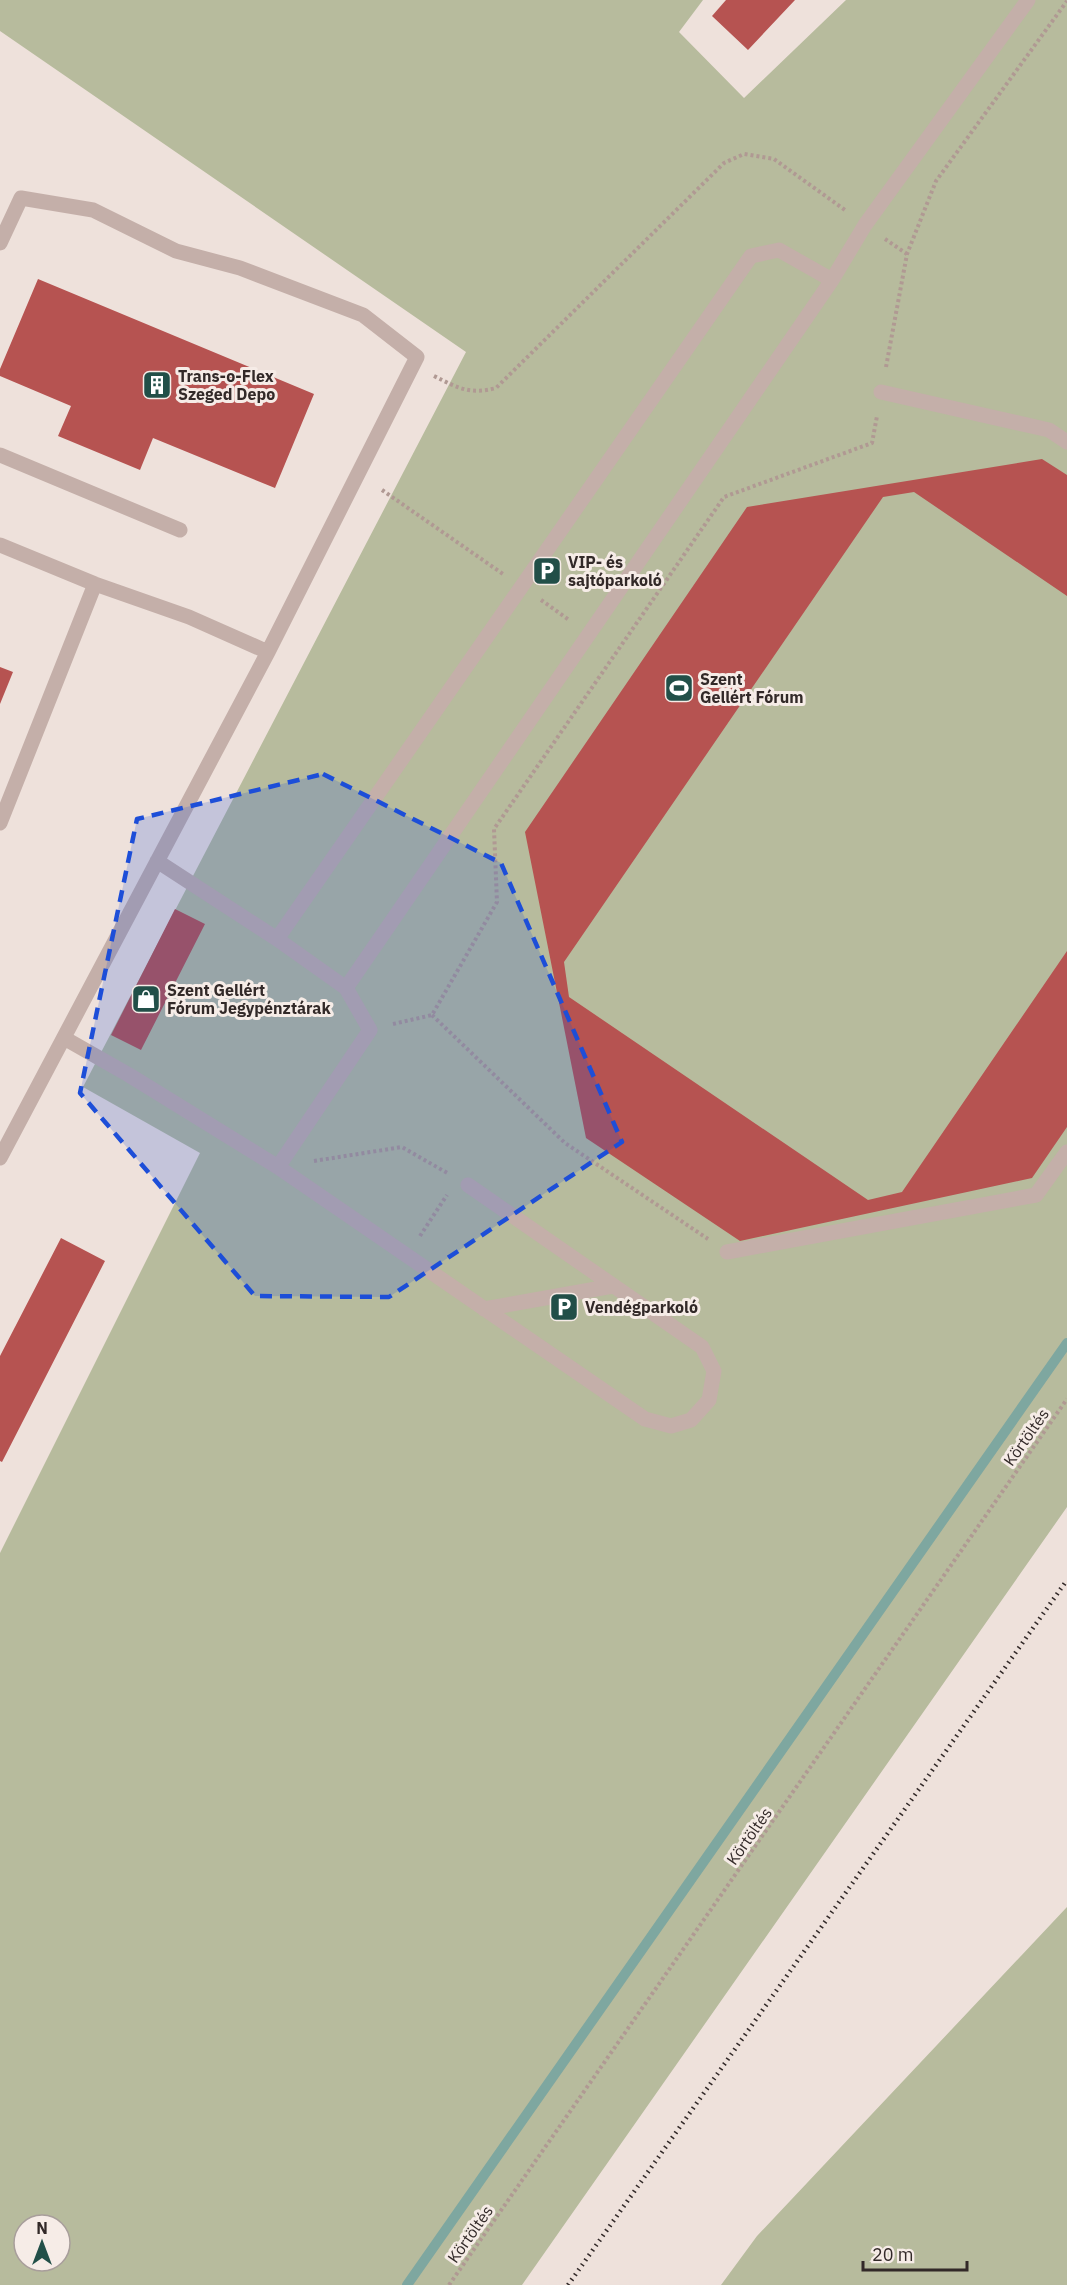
<svg xmlns="http://www.w3.org/2000/svg" width="1067" height="2285" font-family="'IBM Plex Sans',sans-serif">
	<style>
		.green { fill: #b7bb9d; fill-rule: evenodd }
		.lines { fill: none; stroke-linecap: round; stroke-linejoin: round }
		.stream { stroke: #7ea7a0; stroke-width: 10 }
		.building { fill: #b65351 }
		.path { stroke: #b09993; stroke-width: 4; stroke-dasharray: 3 3; stroke-linecap: butt }
		.service { stroke: #c4afa9; stroke-width: 15 }
		.rail { stroke: #322928; stroke-width: 4.5; stroke-dasharray: 1.5 4.5; stroke-linecap: butt }
		.marked { fill: #1d4ed8; fill-opacity: 0.2; stroke: #1d4ed8; stroke-width: 4.5; stroke-dasharray: 12 8; stroke-linejoin: round }
		.labels { text-anchor: middle; stroke-width: 6; stroke-linejoin: round; paint-order: stroke }
		.poi-label { font-size: 16px; font-weight: bold; fill: #322928; stroke: #f6ece7; text-anchor: start }
		.street-label { font-size: 16px; fill: #322928; stroke: #f6ece7 }
	</style>
	<rect width="100%" height="100%" fill="#eee1db"/>
	<path class="green" d="M0 0H703L679 32 744 98 846 0H1067V1507L522 2285H0V1553L200 1153 83 1087 466 352 0 31ZM24 2225H60V2261H24Z
		M1067 1907V2285H721L757 2236Z"/>
	<g class="lines">
		<path class="stream" d="M407 2285 1067 1343"/>
	</g>
	<path class="building" d="M726 0H795L748 50 712 16Z
		M38 279 314 394 275 488 153 438 140 470 58 436 71 406 0 376V369Z
		M1042 459 1067 475V596L914 492 883 497 564 962 569 997 868 1200 902 1192 1067 951V1127L1032 1178 740 1241 586 1138 525 832 747 507Z
		M0 667 13 672 0 704Z
		M175 909 205 924 141 1050 111 1035Z
		M61 1238 105 1261 2 1462 0 1461V1356Z"/>
	<g class="lines">
		<path class="path" d="M885 239 907 254
			M886 367 907 254 936 181 1067 1
			M434 376C458 388 470 395 496 388L724 163 744 154 774 159 845 210
			M382 490 503 574
			M541 600 569 620
			M432 1015 565 1143 708 1239
			M393 1024 432 1015 497 902 494 829 724 497 872 443 877 416
			M314 1161 402 1147 449 1174
			M420 1236 447 1195
			M449 2285 1067 1399"/>
		<path class="service" d="M0 243 21 198 93 210 176 251 240 268 363 315 417 357 268 652 0 1158
			M881 392 1049 430 1067 442
			M0 455 180 530
			M0 545 95 584 189 617 268 652
			M0 823 95 584
			M277 939 751 256 779 250 832 280
			M346 988 832 280 865 225 1028 0
			M64 1038 129 1075 278 1167 370 1030 346 988 277 939 157 861
			M278 1167 645 1419 671 1426 691 1420 709 1400 714 1371 702 1347 468 1185
			M727 1252 1036 1195 1067 1152
			M484 1309 613 1286"/>
		<path class="rail" d="M568 2285 1067 1580"/>
	</g>
	<path class="marked" d="M323 774 501 863 622 1142 389 1297 255 1296 80 1093 137 819Z"/>
	<defs>
		<g id="building-square" transform="scale(1.5)"><rect x="-9" y="-9" width="18" height="18" rx="4" fill="#224f48" stroke="#f6ece7"/><path d="M-4-6H4V6H1V3H-1V6H-4ZM-2.5-4.3h1.7v1.8h-1.7ZM.8-4.3h1.7v1.8H.8ZM-2.5-1h1.7V.8h-1.7ZM.8-1h1.7V.8H.8Z" fill="#fff"/></g>
		<g id="parking-square" transform="scale(1.5)"><rect x="-9" y="-9" width="18" height="18" rx="4" fill="#224f48" stroke="#f6ece7"/><path d="M-3.5-5.5H1a3.5 3.5 0 0 1 0 7H-1V5.5H-3.5ZM-1-3.4V-.6H.8a1.4 1.4 0 0 0 0-2.8Z" fill="#fff"/></g>
		<g id="stadium-square" transform="scale(1.5)"><rect x="-9" y="-9" width="18" height="18" rx="4" fill="#224f48" stroke="#f6ece7"/><path d="M0-5a6.5 5 0 1 0 0 10a6.5 5 0 1 0 0-10ZM-3.5-1.8h7v3.6h-7Z" fill="#fff"/></g>
		<g id="shop-square" transform="scale(1.5)"><rect x="-9" y="-9" width="18" height="18" rx="4" fill="#224f48" stroke="#f6ece7"/><path d="M-5-2.5h2.3a2.7 3.5 0 0 1 5.4 0H5L5.5 6h-11ZM-1.5-2.5h3a1.5 2.3 0 0 0-3 0Z" fill="#fff"/></g>
	</defs>
	<g fill-rule="evenodd">
		<use href="#building-square" x="157" y="385"/>
		<use href="#parking-square" x="547" y="571"/>
		<use href="#stadium-square" x="679" y="688"/>
		<use href="#shop-square" x="146" y="999"/>
		<use href="#parking-square" x="564" y="1307"/>
	</g>
	<g class="labels">
		<g class="poi-label">
			<text x="178" y="382">Trans-o-Flex<tspan x="178" dy="18">Szeged Depo</tspan></text>
			<text x="568" y="568">VIP- és<tspan x="568" dy="18">sajtóparkoló</tspan></text>
			<text x="700" y="685">Szent<tspan x="700" dy="18">Gellért Fórum</tspan></text>
			<text x="167" y="996">Szent Gellért<tspan x="167" dy="18">Fórum Jegypénztárak</tspan></text>
			<text x="585" y="1313">Vendégparkoló</text>
		</g>
		<g class="street-label">
			<text transform="translate(1026 1437) rotate(-55)" y="6">Körtöltés</text>
			<text transform="translate(749 1836) rotate(-55)" y="6">Körtöltés</text>
			<text transform="translate(470 2234) rotate(-55)" y="6">Körtöltés</text>
		</g>
	</g>
	<g transform="translate(42 2243)"><circle r="28" fill="#f6ece7" stroke="#a89e9b" stroke-width="1.5"/>
	<path d="M0-4.5L10 22L0 15L-10 22Z" fill="#224f48"/>
	<text y="-9" font-size="16" font-weight="bold" text-anchor="middle" fill="#322928">N</text>
	</g>
	<path d="M863 2261v9h104v-9" fill="none" stroke="#322928" stroke-width="3"/>
	<text x="872" y="2261" font-size="18" fill="#322928" stroke="#f6ece7" stroke-width="4.5" paint-order="stroke">20 m</text>
</svg>
